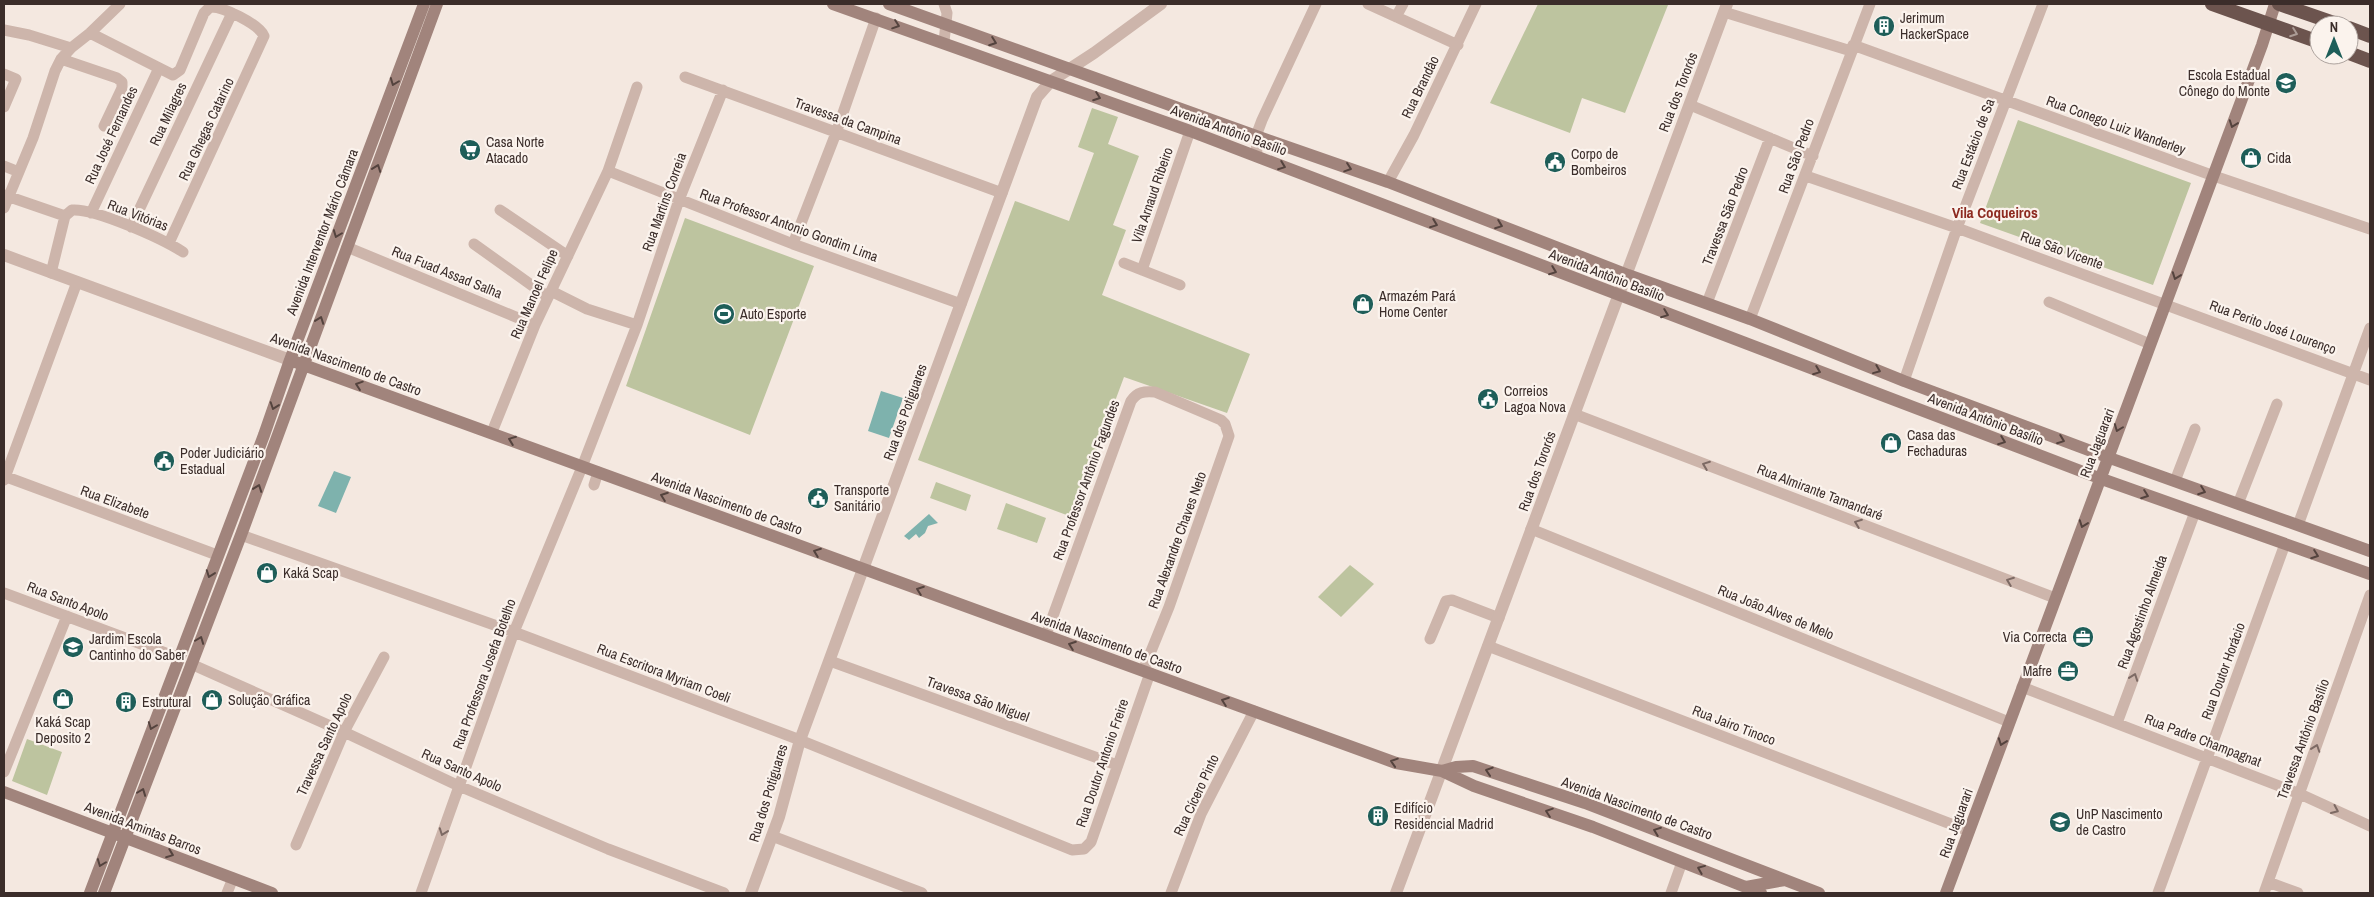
<svg xmlns="http://www.w3.org/2000/svg" width="2374" height="897" font-family="'Archivo Narrow',sans-serif">
	<style>
		.green { fill: #bdc49f }
		.water { fill: #7eb2ad }
		.lines { fill: none; stroke-linecap: round; stroke-linejoin: round }
		.minor { stroke: #cdb5ab; stroke-width: 11 }
		.tertiary { stroke: #cdb5ab; stroke-width: 12 }
		.secondary { stroke: #a1847c; stroke-width: 12 }
		.trunk { stroke: #6c544e; stroke-width: 14 }
		.oneway { stroke: #54433e }
		.oneway2 { stroke: #ac9c96 }
		.oneway3 { stroke: #7d6a64 }
		.labels { text-anchor: middle; stroke-width: 4.5; stroke-linejoin: round; paint-order: stroke }
		.poi-label { font-size: 14px; fill: #3b2d2a; stroke: #fbf3ed; text-anchor: start }
		.street-label { font-size: 14px; fill: #3b2d2a; stroke: #fbf3ed }
		.neighbourhood-label { font-size: 15px; font-weight: bold; fill: #8d2a20; stroke: #fbf3ed }
	</style>
	<rect width="100%" height="100%" fill="#f4e8e0"/>
	<path class="green" d="M1538 4 1668 5 1625 113 1582 98 1570 133 1490 103Z
		M1092 108 1118 117 1108 144 1139 156 1113 225 1126 230 1102 295 1250 354 1227 413 1124 377 1072 517 918 460 1015 201 1069 221 1094 153 1078 147Z
		M2018 120 2191 183 2153 285 1980 223Z
		M685 218 814 266 750 435 626 386Z
		M936 482 971 495 966 511 930 498Z
		M1006 503 1046 518 1037 543 997 529Z
		M1350 565 1374 584 1341 617 1318 597Z
		M27 739 62 752 47 795 12 781Z"/>
	<path class="water" d="M881 391 903 398 889 438 868 431Z
		M334 471 351 477 336 513 318 506Z
		M929 514 938 523 928 526 925 533 919 538 916 534 909 540 904 536Z"/>
	<g class="lines">
		<path class="minor" d="M944 4 947 13 944 42
			M1368 4 1458 45
			M1724 12 1851 51
			M1396 17 1403 4
			M4 30 29 35 71 48
			M90 33 173 75 180 70 204 13 210 7C222 6 259 24 264 36L169 243
			M1853 45 2214 176 2370 229
			M61 59 117 78 122 82V88L104 126
			M4 74 16 79 4 107
			M685 77 1002 193
			M1690 105 1813 156
			M1257 156 1256 136 1262 120 1316 4
			M4 166 19 172
			M608 171 793 244 961 304
			M1806 176 1957 228 2370 380
			M1388 182 1414 135 1476 4
			M4 195 65 216
			M4 208 33 138 55 71 61 59 71 48 90 33 120 4
			M500 210 568 256
			M91 213 158 70
			M131 227 232 13
			M474 244 548 297
			M793 244 836 133 876 18
			M347 247 535 325
			M1124 263 1180 285
			M1142 270 1190 131
			M51 273 65 216 72 210C95 208 163 239 183 252
			M551 291 587 309 637 325
			M2049 302 2150 344
			M1707 303 1770 138
			M1750 319 1870 4
			M1904 381 1957 228 2043 4
			M1574 414 2055 598
			M492 432 535 325 608 171 637 87
			M4 476 217 555
			M4 480 77 282
			M2175 481 2195 429
			M594 485 598 472
			M2238 504 2277 404
			M2298 525 2370 328
			M1531 529 2009 722
			M241 535 514 632 800 740 1072 850 1084 849 1091 842 1150 673
			M4 593 179 658
			M1046 635 1131 401C1137 392 1144 391 1155 392L1221 420 1225 424 1229 436 1169 607 1143 671
			M1430 639 1446 601 1452 600 1499 618
			M1488 646 1969 831
			M830 661 1117 765
			M191 664 344 732 459 786 608 849 724 893
			M2022 687 2300 794 2370 826
			M2117 723 2195 512
			M4 772 67 616
			M772 836 922 893
			M296 845 344 732 384 657
			M2268 882 2298 893
			M227 893 233 878
			M421 893 514 632 582 467 637 325 679 200 723 90
			M1171 893 1201 814 1254 711
			M1671 893 1682 862
			M2158 893 2285 544
			M2264 893 2370 595"/>
		<path class="tertiary" d="M4 255 290 360
			M751 893 779 817 800 740 1037 97 1051 81 1094 53 1161 4
			M1396 893 1727 4"/>
		<path class="secondary" d="M833 4 1190 131 2099 478 2370 574
			M889 4 1256 136 1388 182 1628 275 1750 319 1904 381 2107 457 2370 551
			M290 360 1396 763 1442 771 1456 767 1473 766 1585 803 1819 893
			M1442 771 1474 786 1593 827 1761 893
			M4 792 272 893
			M1746 887 1785 880
			M90 893 264 435 290 360 424 4
			M104 893 241 535 437 4
			M1946 893 2262 45 2275 4"/>
		<path class="trunk" d="M2212 4 2319 42
			M2279 4 2340 25
			M2349 28 2370 36
			M2349 53 2370 61"/>
	</g>
	<defs><path id="oneway-chevron" d="M-2-3.5L2.5 0L-2 3.5" fill="none" stroke-width="1.6" stroke-linecap="round" stroke-linejoin="round" transform="scale(1.25)"/></defs>
	<g class="oneway">
		<use href="#oneway-chevron" transform="translate(896 25) rotate(19)"/>
		<use href="#oneway-chevron" transform="translate(993 42) rotate(20)"/>
		<use href="#oneway-chevron" transform="translate(394 82) rotate(111)"/>
		<use href="#oneway-chevron" transform="translate(1097 97) rotate(20)"/>
		<use href="#oneway-chevron" transform="translate(2233 124) rotate(110)"/>
		<use href="#oneway-chevron" transform="translate(1282 166) rotate(21)"/>
		<use href="#oneway-chevron" transform="translate(377 168) rotate(-70)"/>
		<use href="#oneway-chevron" transform="translate(1348 168) rotate(19)"/>
		<use href="#oneway-chevron" transform="translate(1434 224) rotate(21)"/>
		<use href="#oneway-chevron" transform="translate(1499 225) rotate(21)"/>
		<use href="#oneway-chevron" transform="translate(337 234) rotate(111)"/>
		<use href="#oneway-chevron" transform="translate(1553 271) rotate(21)"/>
		<use href="#oneway-chevron" transform="translate(2176 276) rotate(110)"/>
		<use href="#oneway-chevron" transform="translate(1665 314) rotate(21)"/>
		<use href="#oneway-chevron" transform="translate(320 320) rotate(-70)"/>
		<use href="#oneway-chevron" transform="translate(1877 370) rotate(22)"/>
		<use href="#oneway-chevron" transform="translate(1817 371) rotate(21)"/>
		<use href="#oneway-chevron" transform="translate(359 385) rotate(-161)"/>
		<use href="#oneway-chevron" transform="translate(274 406) rotate(109)"/>
		<use href="#oneway-chevron" transform="translate(2118 428) rotate(111)"/>
		<use href="#oneway-chevron" transform="translate(512 440) rotate(-159)"/>
		<use href="#oneway-chevron" transform="translate(2061 440) rotate(21)"/>
		<use href="#oneway-chevron" transform="translate(2002 441) rotate(21)"/>
		<use href="#oneway-chevron" transform="translate(258 488) rotate(-70)"/>
		<use href="#oneway-chevron" transform="translate(2202 491) rotate(20)"/>
		<use href="#oneway-chevron" transform="translate(2145 495) rotate(20)"/>
		<use href="#oneway-chevron" transform="translate(664 496) rotate(-160)"/>
		<use href="#oneway-chevron" transform="translate(2083 524) rotate(110)"/>
		<use href="#oneway-chevron" transform="translate(817 552) rotate(-159)"/>
		<use href="#oneway-chevron" transform="translate(2315 555) rotate(20)"/>
		<use href="#oneway-chevron" transform="translate(210 574) rotate(110)"/>
		<use href="#oneway-chevron" transform="translate(920 590) rotate(-160)"/>
		<use href="#oneway-chevron" transform="translate(200 640) rotate(-69)"/>
		<use href="#oneway-chevron" transform="translate(1072 645) rotate(-160)"/>
		<use href="#oneway-chevron" transform="translate(1225 701) rotate(-160)"/>
		<use href="#oneway-chevron" transform="translate(152 726) rotate(111)"/>
		<use href="#oneway-chevron" transform="translate(2002 742) rotate(110)"/>
		<use href="#oneway-chevron" transform="translate(1394 762) rotate(-162)"/>
		<use href="#oneway-chevron" transform="translate(1489 771) rotate(-162)"/>
		<use href="#oneway-chevron" transform="translate(142 792) rotate(-69)"/>
		<use href="#oneway-chevron" transform="translate(1549 812) rotate(-161)"/>
		<use href="#oneway-chevron" transform="translate(1657 831) rotate(-159)"/>
		<use href="#oneway-chevron" transform="translate(170 854) rotate(21)"/>
		<use href="#oneway-chevron" transform="translate(101 863) rotate(111)"/>
		<use href="#oneway-chevron" transform="translate(1701 869) rotate(-158)"/>
	</g>
	<use class="oneway2" href="#oneway-chevron" transform="translate(2294 33) rotate(20)"/>
	<g class="oneway3">
		<use href="#oneway-chevron" transform="translate(1706 465) rotate(-159)"/>
		<use href="#oneway-chevron" transform="translate(1858 523) rotate(-159)"/>
		<use href="#oneway-chevron" transform="translate(2010 581) rotate(-159)"/>
		<use href="#oneway-chevron" transform="translate(2134 677) rotate(-70)"/>
		<use href="#oneway-chevron" transform="translate(2316 748) rotate(-71)"/>
		<use href="#oneway-chevron" transform="translate(2335 810) rotate(24)"/>
		<use href="#oneway-chevron" transform="translate(443 832) rotate(110)"/>
	</g>
	<defs>
		<g id="building-disc" transform="scale(1.125)"><circle r="9.5" fill="#1e5e59" stroke="#fbf3ed"/><path d="M-4-6H4V6H1V3H-1V6H-4ZM-2.5-4.3h1.7v1.8h-1.7ZM.8-4.3h1.7v1.8H.8ZM-2.5-1h1.7V.8h-1.7ZM.8-1h1.7V.8H.8Z" fill="#fff"/></g>
		<g id="school-disc" transform="scale(1.125)"><circle r="9.5" fill="#1e5e59" stroke="#fbf3ed"/><path d="M0-5L7-2L0 1L-7-2ZM-4 1L0 2.5L4 1V4Q0 6-4 4Z" fill="#fff"/></g>
		<g id="supermarket-disc" transform="scale(1.125)"><circle r="9.5" fill="#1e5e59" stroke="#fbf3ed"/><path d="M-6-5.5h2.5l.6 2H6L4.5 2H-2.5L-4.4-4H-6ZM-1.5 3.2a1.3 1.3 0 1 0 .1 0ZM3 3.2a1.3 1.3 0 1 0 .1 0Z" fill="#fff"/></g>
		<g id="shop-disc" transform="scale(1.125)"><circle r="9.5" fill="#1e5e59" stroke="#fbf3ed"/><path d="M-5-2.5h2.3a2.7 3.5 0 0 1 5.4 0H5L5.5 6h-11ZM-1.5-2.5h3a1.5 2.3 0 0 0-3 0Z" fill="#fff"/></g>
		<g id="civic-disc" transform="scale(1.125)"><circle r="9.5" fill="#1e5e59" stroke="#fbf3ed"/><path d="M-.6-6.5H3V-4.5H.6V-3L4-1V1h2V6H-6V1h2V-1L-.6-3ZM-1.2 2.5V6h2.4V2.5Z" fill="#fff"/></g>
		<g id="stadium-disc" transform="scale(1.125)"><circle r="9.5" fill="#1e5e59" stroke="#fbf3ed"/><path d="M0-5a6.5 5 0 1 0 0 10a6.5 5 0 1 0 0-10ZM-3.5-1.8h7v3.6h-7Z" fill="#fff"/></g>
		<g id="office-disc" transform="scale(1.125)"><circle r="9.5" fill="#1e5e59" stroke="#fbf3ed"/><path d="M-6-3h4V-5.5h4V-3h4V5H-6ZM-1-4.5V-3h2v-1.5ZM-6 0V1H6V0Z" fill="#fff"/></g>
		<g id="university-disc" transform="scale(1.125)"><circle r="9.5" fill="#1e5e59" stroke="#fbf3ed"/><path d="M0-5L7-2L0 1L-7-2ZM-4 1L0 2.5L4 1V4Q0 6-4 4Z" fill="#fff"/></g>
	</defs>
	<g fill-rule="evenodd">
		<use href="#building-disc" x="1884" y="26"/>
		<use href="#school-disc" x="2286" y="83"/>
		<use href="#supermarket-disc" x="470" y="150"/>
		<use href="#shop-disc" x="2251" y="158"/>
		<use href="#civic-disc" x="1555" y="162"/>
		<use href="#shop-disc" x="1363" y="304"/>
		<use href="#stadium-disc" x="724" y="314"/>
		<use href="#civic-disc" x="1488" y="399"/>
		<use href="#shop-disc" x="1891" y="443"/>
		<use href="#civic-disc" x="164" y="461"/>
		<use href="#civic-disc" x="818" y="498"/>
		<use href="#shop-disc" x="267" y="573"/>
		<use href="#office-disc" x="2083" y="637"/>
		<use href="#school-disc" x="73" y="647"/>
		<use href="#office-disc" x="2068" y="671"/>
		<use href="#shop-disc" x="63" y="699"/>
		<use href="#shop-disc" x="212" y="700"/>
		<use href="#building-disc" x="126" y="702"/>
		<use href="#building-disc" x="1378" y="816"/>
		<use href="#university-disc" x="2060" y="822"/>
	</g>
	<g class="labels">
		<g class="poi-label">
			<text x="1900" y="23">Jerimum<tspan x="1900" dy="16">HackerSpace</tspan></text>
			<text x="2270" y="80" text-anchor="end">Escola Estadual<tspan x="2270" dy="16">Cônego do Monte</tspan></text>
			<text x="486" y="147">Casa Norte<tspan x="486" dy="16">Atacado</tspan></text>
			<text x="1571" y="159">Corpo de<tspan x="1571" dy="16">Bombeiros</tspan></text>
			<text x="2267" y="163">Cida</text>
			<text x="1379" y="301">Armazém Pará<tspan x="1379" dy="16">Home Center</tspan></text>
			<text x="740" y="319">Auto Esporte</text>
			<text x="1504" y="396">Correios<tspan x="1504" dy="16">Lagoa Nova</tspan></text>
			<text x="1907" y="440">Casa das<tspan x="1907" dy="16">Fechaduras</tspan></text>
			<text x="180" y="458">Poder Judiciário<tspan x="180" dy="16">Estadual</tspan></text>
			<text x="834" y="495">Transporte<tspan x="834" dy="16">Sanitário</tspan></text>
			<text x="283" y="578">Kaká Scap</text>
			<text x="2067" y="642" text-anchor="end">Via Correcta</text>
			<text x="89" y="644">Jardim Escola<tspan x="89" dy="16">Cantinho do Saber</tspan></text>
			<text x="2052" y="676" text-anchor="end">Mafre</text>
			<text x="228" y="705">Solução Gráfica</text>
			<text x="142" y="707">Estrutural</text>
			<text x="63" y="727" text-anchor="middle">Kaká Scap<tspan x="63" dy="16">Deposito 2</tspan></text>
			<text x="1394" y="813">Edifício<tspan x="1394" dy="16">Residencial Madrid</tspan></text>
			<text x="2076" y="819">UnP Nascimento<tspan x="2076" dy="16">de Castro</tspan></text>
		</g>
		<g class="street-label">
			<text transform="translate(1420 87) rotate(-64)" y="5">Rua Brandâo</text>
			<text transform="translate(1678 92) rotate(-69)" y="5">Rua dos Tororós</text>
			<text transform="translate(168 114) rotate(-65)" y="5">Rua Milagres</text>
			<text transform="translate(848 121) rotate(20)" y="5">Travessa da Campina</text>
			<text transform="translate(2116 125) rotate(20)" y="5">Rua Conego Luiz Wanderley</text>
			<text transform="translate(206 129) rotate(-65)" y="5">Rua Ghegas Catarino</text>
			<text transform="translate(1229 130) rotate(20)" y="5">Avenida Antônio Basílio</text>
			<text transform="translate(111 135) rotate(-65)" y="5">Rua José Fernandes</text>
			<text transform="translate(1973 144) rotate(-69)" y="5">Rua Estácio de Sa</text>
			<text transform="translate(1796 156) rotate(-70)" y="5">Rua São Pedro</text>
			<text transform="translate(1152 195) rotate(-71)" y="5">Vila Arnaud Ribeiro</text>
			<text transform="translate(664 202) rotate(-70)" y="5">Rua Martins Correia</text>
			<text transform="translate(138 215) rotate(21)" y="5">Rua Vitórias</text>
			<text transform="translate(1725 216) rotate(-69)" y="5">Travessa São Pedro</text>
			<text transform="translate(789 225) rotate(20)" y="5">Rua Professor Antonio Gondim Lima</text>
			<text transform="translate(322 232) rotate(-69)" y="5">Avenida Interventor Mário Câmara</text>
			<text transform="translate(2062 250) rotate(20)" y="5">Rua São Vicente</text>
			<text transform="translate(447 272) rotate(22)" y="5">Rua Fuad Assad Salha</text>
			<text transform="translate(1607 275) rotate(21)" y="5">Avenida Antônio Basílio</text>
			<text transform="translate(534 294) rotate(-66)" y="5">Rua Manoel Felipe</text>
			<text transform="translate(2273 327) rotate(20)" y="5">Rua Perito José Lourenço</text>
			<text transform="translate(346 364) rotate(20)" y="5">Avenida Nascimento de Castro</text>
			<text transform="translate(905 412) rotate(-70)" y="5">Rua dos Potiguares</text>
			<text transform="translate(1986 419) rotate(21)" y="5">Avenida Antônio Basílio</text>
			<text transform="translate(2097 443) rotate(-69)" y="5">Rua Jaguarari</text>
			<text transform="translate(1537 471) rotate(-70)" y="5">Rua dos Tororós</text>
			<text transform="translate(1086 480) rotate(-70)" y="5">Rua Professor Antônio Fagundes</text>
			<text transform="translate(1820 492) rotate(21)" y="5">Rua Almirante Tamandaré</text>
			<text transform="translate(115 502) rotate(20)" y="5">Rua Elizabete</text>
			<text transform="translate(727 503) rotate(20)" y="5">Avenida Nascimento de Castro</text>
			<text transform="translate(1177 540) rotate(-70)" y="5">Rua Alexandre Chaves Neto</text>
			<text transform="translate(68 601) rotate(21)" y="5">Rua Santo Apolo</text>
			<text transform="translate(1776 612) rotate(22)" y="5">Rua João Alves de Melo</text>
			<text transform="translate(2142 612) rotate(-70)" y="5">Rua Agostinho Almeida</text>
			<text transform="translate(1107 642) rotate(20)" y="5">Avenida Nascimento de Castro</text>
			<text transform="translate(2223 671) rotate(-70)" y="5">Rua Doutor Horácio</text>
			<text transform="translate(664 673) rotate(21)" y="5">Rua Escritora Myriam Coeli</text>
			<text transform="translate(484 674) rotate(-70)" y="5">Rua Professora Josefa Botelho</text>
			<text transform="translate(978 699) rotate(20)" y="5">Travessa São Miguel</text>
			<text transform="translate(1734 725) rotate(21)" y="5">Rua Jairo Tinoco</text>
			<text transform="translate(2303 739) rotate(-70)" y="5">Travessa Antônio Basílio</text>
			<text transform="translate(2203 740) rotate(21)" y="5">Rua Padre Champagnat</text>
			<text transform="translate(324 744) rotate(-65)" y="5">Travessa Santo Apolo</text>
			<text transform="translate(1102 763) rotate(-71)" y="5">Rua Doutor Antonio Freire</text>
			<text transform="translate(462 770) rotate(24)" y="5">Rua Santo Apolo</text>
			<text transform="translate(768 793) rotate(-73)" y="5">Rua dos Potiguares</text>
			<text transform="translate(1196 795) rotate(-65)" y="5">Rua Cícero Pinto</text>
			<text transform="translate(1637 808) rotate(20)" y="5">Avenida Nascimento de Castro</text>
			<text transform="translate(1956 823) rotate(-70)" y="5">Rua Jaguarari</text>
			<text transform="translate(143 828) rotate(21)" y="5">Avenida Amintas Barros</text>
		</g>
		<g class="neighbourhood-label">
			<text x="1995" y="218">Vila Coqueiros</text>
		</g>
	</g>
	<rect width="2374" height="897" fill="none" stroke="#3b2d2a" stroke-width="10"/>
	<g transform="translate(2334 40)"><circle r="24" fill="#fbf3ed" stroke="#aea49f"/>
	<path d="M0-4L9 19L0 12L-9 19Z" fill="#1e5e59"/>
	<text y="-8" font-size="14" font-weight="bold" text-anchor="middle" fill="#3b2d2a">N</text>
	</g>
</svg>
